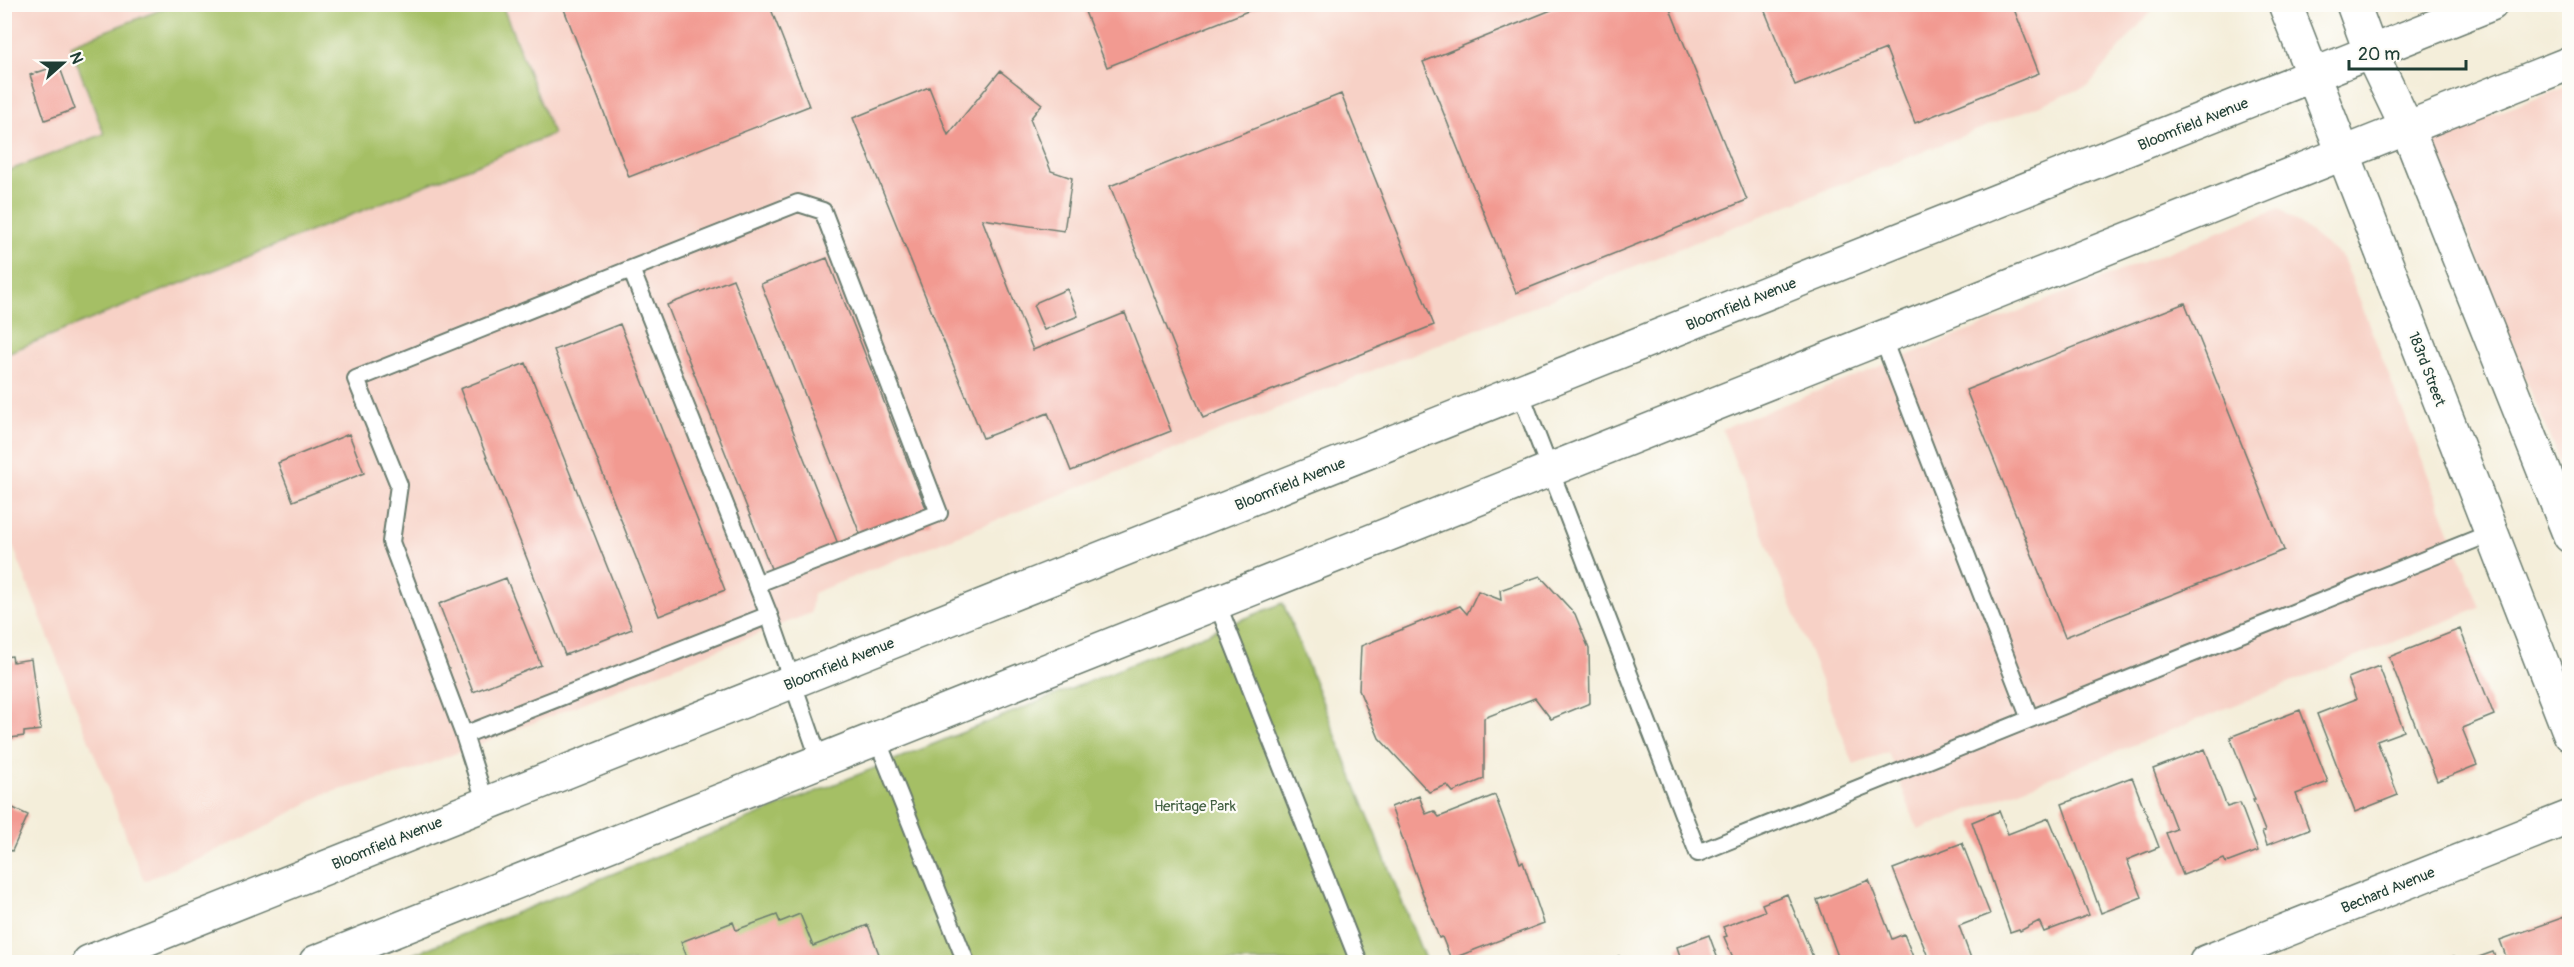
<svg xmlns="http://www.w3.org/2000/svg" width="2574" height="967" font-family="Pangolin,sans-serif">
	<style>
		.built { fill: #f7d1c6 }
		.green { fill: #a5bf65; stroke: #627e4c; stroke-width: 1.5 }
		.building { fill: #f29a91 }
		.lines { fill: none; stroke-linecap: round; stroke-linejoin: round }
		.service-casing { stroke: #6a7b6e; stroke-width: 20 }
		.minor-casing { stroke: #6a7b6e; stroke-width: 36 }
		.tertiary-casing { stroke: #6a7b6e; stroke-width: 36 }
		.service { stroke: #fff; stroke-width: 16 }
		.minor { stroke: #fff; stroke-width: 33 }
		.tertiary { stroke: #fff; stroke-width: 33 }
		.labels { text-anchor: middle; stroke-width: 4.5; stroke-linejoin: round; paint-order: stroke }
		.street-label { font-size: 15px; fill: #1f3d34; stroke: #fdfcf7 }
		.park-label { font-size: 15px; fill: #405e40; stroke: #fdfcf7 }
	</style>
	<rect width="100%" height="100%" fill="#fdfcf7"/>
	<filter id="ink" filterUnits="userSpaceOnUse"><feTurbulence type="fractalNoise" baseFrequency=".0167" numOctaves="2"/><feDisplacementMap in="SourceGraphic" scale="12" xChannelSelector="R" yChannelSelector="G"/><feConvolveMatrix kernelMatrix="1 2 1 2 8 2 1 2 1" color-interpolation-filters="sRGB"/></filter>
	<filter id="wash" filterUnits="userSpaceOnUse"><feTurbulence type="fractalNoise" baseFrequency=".008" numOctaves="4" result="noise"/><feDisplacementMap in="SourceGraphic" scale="24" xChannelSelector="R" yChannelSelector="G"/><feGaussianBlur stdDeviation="1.35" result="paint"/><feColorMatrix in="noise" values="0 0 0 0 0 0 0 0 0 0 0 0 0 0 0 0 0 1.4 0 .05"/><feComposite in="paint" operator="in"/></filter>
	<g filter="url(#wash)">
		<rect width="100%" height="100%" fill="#f4eeda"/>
		<path class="built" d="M5 5H2156L2088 86 813 593 811 613 411 771 324 794 249 836 144 881 5 526Z
			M2569 86V486L2429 139Z
			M2279 208 2343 258 2480 608 1918 830 1888 752 1854 765 1722 429Z"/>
		<path class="green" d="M173 5H502L553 134 5 354V172L104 134 70 45Z
			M1283 603 1426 962H394Z"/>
		<g id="blocks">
			<path class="building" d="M562 4H769L809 106 629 177Z
				M1082 4H1263V5L1107 67Z
				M1566 4H1668L1747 200 1516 293 1423 62Z
				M1762 4H2012L2039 73 1915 123 1886 49 1795 85Z
				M59 65 75 109 45 120 30 75Z
				M1000 71 1042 104 1030 119 1051 171 1072 178 1064 231 982 219 1033 350 1125 313 1171 431 1071 471 1048 413 983 438 853 118 929 87 948 135Z
				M1341 94 1434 325 1203 418 1110 186Z
				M827 258 932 523 866 549 761 284Z
				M733 279 838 544 772 571 667 305Z
				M1067 289 1078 316 1044 330 1034 307 1037 302Z
				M2185 303 2284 550 2065 637 1966 390Z
				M620 324 725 590 659 616 554 350Z
				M526 363 632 629 565 655 460 389Z
				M349 434 364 473 293 501 278 463Z
				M1540 576 1575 614 1589 649 1590 703 1551 719 1535 698 1484 718V779L1453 792 1447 785 1429 792 1379 738 1359 690 1361 646 1460 606 1467 614 1478 591 1501 600 1500 590Z
				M506 578 541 665 473 692 439 604Z
				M2460 629 2494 715 2462 728 2477 765 2437 781 2389 657Z
				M12 656 13 662 31 659 41 730 24 732V736L4 739V657Z
				M2379 666 2404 731 2377 741 2398 795 2355 812 2317 714 2356 699 2348 678Z
				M2300 710 2328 782 2296 794 2309 829 2267 845 2262 832 2265 831 2253 800H2255L2230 737Z
				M2205 749 2227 807 2240 803 2258 851 2226 863 2224 859 2183 875 2166 833 2176 829 2153 769Z
				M2132 777 2159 847 2127 860 2142 897 2101 913 2062 804Z
				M1495 795 1520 863 1523 862 1544 923 1451 959 1442 937 1439 938 1391 807 1419 796 1426 814 1434 811 1439 817Z
				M4 801 12 804 11 807 28 815 12 851 4 848Z
				M1999 811 2008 834 2049 818 2089 915 2044 932 2039 921 2020 931 2019 929 2010 932 1972 822Z
				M1962 843 1990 914 1959 926 1972 961 1930 962 1893 869Z
				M1869 880 1892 939 1904 934 1915 962H1840L1817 900Z
				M1787 894 1815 962H1735L1724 937 1727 936 1723 927 1765 911 1762 904Z
				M800 914 813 946 868 925 882 962H689L681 942 733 922 736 930 777 915 780 922Z
				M2570 915V962H2508L2500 940Z
				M1709 935 1719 962H1682L1677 947Z
				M2493 952 2497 962H2465Z
				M1619 956 1622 962H1603Z
				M2454 956 2457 962H2439Z"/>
		</g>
	</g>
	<g filter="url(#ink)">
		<use href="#blocks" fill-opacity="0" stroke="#6a7b6e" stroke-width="1.5"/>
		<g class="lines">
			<g class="service-casing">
				<path id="service" d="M631 269 798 203 823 211 939 513 756 584
					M1882 337 2030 719
					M1520 392 1698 853 2491 533
					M1217 603 1359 962
					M769 615 464 735 391 542 399 485 356 379 631 269 769 615 820 761
					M464 735 486 804
					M877 739 966 962"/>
			</g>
			<g class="minor-casing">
				<path id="minor" d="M2206 962 2570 817"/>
			</g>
			<g class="tertiary-casing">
				<path id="tertiary" d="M2285 4 2570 734
					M2353 4 2371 53 2407 128 2570 536
					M89 962 2491 4
					M316 962 2570 63"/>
			</g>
			<use href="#service" class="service"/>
			<use href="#minor" class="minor"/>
			<use href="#tertiary" class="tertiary"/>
		</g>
	</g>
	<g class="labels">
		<g class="street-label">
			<text transform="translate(2193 124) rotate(-22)" y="5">Bloomfield Avenue</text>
			<text transform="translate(1741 304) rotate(-22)" y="5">Bloomfield Avenue</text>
			<text transform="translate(2427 369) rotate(69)" y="5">183rd Street</text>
			<text transform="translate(1290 484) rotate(-22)" y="5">Bloomfield Avenue</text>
			<text transform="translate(839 664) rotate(-22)" y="5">Bloomfield Avenue</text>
			<text transform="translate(387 843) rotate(-22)" y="5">Bloomfield Avenue</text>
			<text transform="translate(2388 890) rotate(-22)" y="5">Bechard Avenue</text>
		</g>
		<g class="park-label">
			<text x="1195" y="811">Heritage Park</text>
		</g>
	</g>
	<rect width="2574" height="967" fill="none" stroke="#fdfcf7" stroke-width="24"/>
	<g transform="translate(63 63) rotate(69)" stroke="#fdfcf7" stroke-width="4.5" paint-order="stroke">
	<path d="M0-4.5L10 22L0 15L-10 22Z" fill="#1f3d34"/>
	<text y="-9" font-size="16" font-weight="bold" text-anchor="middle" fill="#1f3d34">N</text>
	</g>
	<path d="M2349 60v9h117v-9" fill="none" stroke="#1f3d34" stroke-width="3"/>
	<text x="2358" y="60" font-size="18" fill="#1f3d34" stroke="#fdfcf7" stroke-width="4.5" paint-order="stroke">20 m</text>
</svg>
